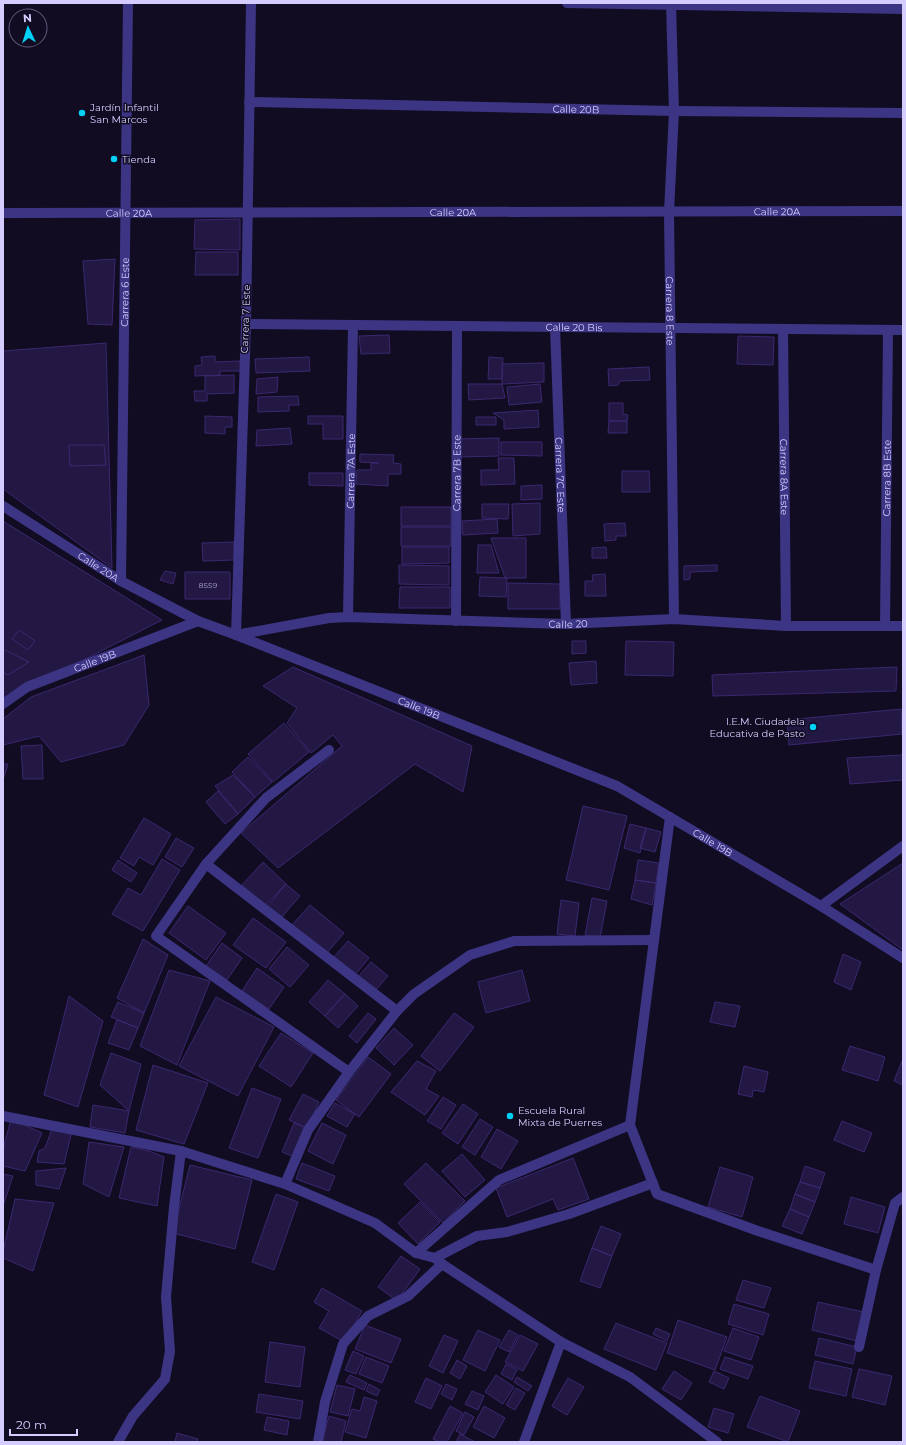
<svg xmlns="http://www.w3.org/2000/svg" width="906" height="1445" font-family="Montserrat,sans-serif">
	<style>
		.building { fill: #231743; stroke: #3b2870 }
		.lines { fill: none; stroke-linecap: round; stroke-linejoin: round }
		.street { stroke: #3c3583; stroke-width: 10 }
		.poi-dot { fill: #00d1f8; stroke: #110c22; stroke-width: 1.5 }
		.labels { text-anchor: middle; stroke-width: 3; stroke-linejoin: round; paint-order: stroke }
		.number-label { font-size: 8px; fill: #a8a0d0 }
		.poi-label { font-size: 10px; fill: #d5cdff; stroke: #110c22; text-anchor: start }
		.street-label { font-size: 10px; fill: #d5cdff; stroke: #110c22 }
	</style>
	<rect width="100%" height="100%" fill="#110c22"/>
	<path class="building" d="M240 219V250L194 249 195 220Z
		M196 252H238V275H195Z
		M115 259 112 325 88 324 83 261Z
		M389 335 390 353 361 354 359 336Z
		M738 336 774 337 773 365 737 364Z
		M106 343 112 568 3 489V351Z
		M215 356V362L240 361 241 371H220V375L195 376V366L202 365 201 357Z
		M309 357 310 371 256 373 255 359Z
		M489 357 503 358 502 379H488Z
		M544 363V382L502 384V364Z
		M649 367 650 380 620 381 618 385 609 386 608 369Z
		M234 375V393L207 394V401H195L194 391H205V376Z
		M278 377 277 392 256 394 257 379Z
		M468 384H502L505 398 469 400Z
		M540 384 542 402 509 405 507 387Z
		M298 396 299 405H289V411L258 412V397Z
		M609 403H623V414L628 415 627 421H609Z
		M538 410 539 427 504 429V420L493 413Z
		M205 416 232 417V427H225V434L205 433Z
		M308 416H343V439H323V424H308Z
		M476 417H496V425H476Z
		M609 421H627V433H608Z
		M290 428 292 444 256 446 257 430Z
		M499 438V456L458 457V439Z
		M501 442H542V456L501 455Z
		M69 445H104L106 465 70 466Z
		M360 454 394 455 393 463 401 464V474H388V486L356 484 357 470H371V463H379L360 462Z
		M498 458H514L515 484 481 485V470H499Z
		M622 471H649L650 492H622Z
		M309 473H343V486L309 485Z
		M542 485V499L521 500V486Z
		M540 503V534L513 536 512 504Z
		M482 504H509L508 519 482 518Z
		M401 507H451V526H401Z
		M497 519 498 533 463 535 462 521Z
		M3 521 162 620 3 701Z
		M625 523 626 536H616V540L605 541 604 524Z
		M401 527H451V546H401Z
		M491 538H526V578H505Z
		M234 542V560L203 561 202 543Z
		M478 545H491L499 573H477Z
		M402 547H449V563L402 564Z
		M606 547 607 558H592V548Z
		M399 565 449 566V585L399 584Z
		M717 565V571L690 572V579L684 580V566Z
		M165 571 176 573 173 584 160 580Z
		M185 572H230V599H185Z
		M605 574 606 596H585V581H593L592 575Z
		M480 577 507 578 506 597 479 596Z
		M508 583 560 584V609H508Z
		M400 587H450V608H399Z
		M19 630 35 641 28 650 12 639Z
		M572 641H586V653L572 654Z
		M626 641 674 642 673 676 625 675Z
		M5 650 29 662 8 675 3 672V651Z
		M144 655 149 705 124 745 61 762 39 736 3 745V719L31 697Z
		M596 661 597 683 571 685 569 663Z
		M293 667 472 746 463 792 415 764 278 868 241 833 342 746 333 735 311 753 287 723 297 708 263 686Z
		M897 667 896 691 713 696 712 675Z
		M901 709 902 734 789 745 787 720Z
		M284 723 309 752 273 782 248 754Z
		M42 745 43 779H23L21 746Z
		M903 755V780L850 784 847 758Z
		M248 757 272 782 255 797 232 772Z
		M3 764H8L3 780Z
		M233 775 255 797 238 814 215 786Z
		M218 791 238 814 225 824 206 802Z
		M583 806 627 816 609 890 566 880Z
		M144 818 171 834 153 865 139 857 134 866 120 858Z
		M630 824 646 828 640 853 624 848Z
		M646 828 661 832 655 852 640 848Z
		M176 838 194 848 182 867 165 857Z
		M162 859 180 870 143 931 112 914 128 888 141 895Z
		M118 860 137 873 131 882 112 870Z
		M638 860 659 863 656 883 635 880Z
		M263 862 286 884 265 906 242 885Z
		M903 863V950L840 904Z
		M635 880 656 883 652 905 631 899Z
		M286 884 300 896 281 918 267 907Z
		M592 898 607 901 600 938 585 935Z
		M561 900 579 903 575 936 557 934Z
		M310 905 344 933 326 954 292 925Z
		M188 906 226 933 206 960 169 933Z
		M253 918 286 942 266 968 233 945Z
		M143 939 168 955 144 1013 117 998Z
		M348 941 369 958 354 976 333 958Z
		M222 943 242 958 227 980 206 966Z
		M287 947 309 965 290 987 269 969Z
		M843 954 861 962 851 990 834 982Z
		M371 962 388 976 374 992 357 978Z
		M257 968 284 987 269 1009 242 991Z
		M169 970 210 981 177 1065 140 1046Z
		M522 970 530 1001 486 1013 478 982Z
		M328 980 345 994 325 1016 309 1002Z
		M345 994 358 1006 338 1028 325 1016Z
		M69 996 103 1021 78 1107 44 1095Z
		M216 997 274 1027 238 1096 179 1066Z
		M118 1002 144 1013 138 1028 111 1017Z
		M715 1002 740 1006 735 1027 710 1022Z
		M368 1013 376 1019 357 1043 349 1036Z
		M454 1013 474 1027 440 1071 421 1056Z
		M117 1020 138 1028 129 1050 108 1043Z
		M394 1028 413 1045 394 1065 376 1048Z
		M281 1033 313 1053 291 1087 259 1066Z
		M850 1046 885 1057 878 1081 842 1070Z
		M111 1053 141 1064 129 1111 100 1085Z
		M368 1057 391 1074 359 1117 336 1100Z
		M417 1061 436 1071 426 1089 439 1096 425 1115 391 1092Z
		M902 1061 903 1062V1085L894 1081Z
		M153 1065 208 1083 184 1144 136 1130Z
		M744 1066 768 1072 764 1092 753 1090 752 1097 738 1094Z
		M252 1088 281 1099 258 1158 229 1148Z
		M303 1094 319 1102 307 1128 289 1120Z
		M443 1097 456 1105 441 1129 427 1121Z
		M335 1103 355 1114 347 1127 327 1116Z
		M463 1104 478 1114 458 1144 442 1133Z
		M93 1105 129 1111 125 1133 90 1127Z
		M11 1119 42 1133 25 1171 3 1166V1150Z
		M480 1119 493 1127 475 1155 462 1147Z
		M842 1121 872 1133 864 1152 834 1140Z
		M294 1123 307 1128 294 1157 282 1152Z
		M322 1123 346 1135 333 1164 308 1151Z
		M52 1129 72 1131 64 1164 37 1162 39 1151 45 1148Z
		M497 1129 518 1141 501 1169 481 1157Z
		M89 1142 124 1147 109 1197 83 1184Z
		M131 1147 149 1151 164 1157 157 1206 119 1198Z
		M462 1154 485 1180 465 1197 442 1171Z
		M573 1158 589 1199 558 1210 553 1199 507 1217 496 1188Z
		M302 1163 335 1176 329 1191 296 1179Z
		M426 1163 465 1201 443 1223 404 1184Z
		M190 1165 252 1180 235 1249 173 1233Z
		M805 1166 825 1173 820 1188 800 1182Z
		M720 1167 753 1177 742 1217 708 1207Z
		M66 1168 59 1189 36 1185V1171Z
		M3 1174 13 1176 3 1206Z
		M800 1182 820 1188 815 1202 795 1194Z
		M276 1194 298 1202 274 1270 252 1262Z
		M795 1194 815 1202 809 1217 790 1209Z
		M851 1197 885 1207 878 1233 844 1224Z
		M15 1199 54 1203 33 1271 3 1258V1252Z
		M420 1202 440 1222 418 1244 398 1223Z
		M790 1209 809 1217 802 1234 782 1226Z
		M601 1226 621 1234 612 1256 592 1248Z
		M592 1248 612 1256 600 1288 580 1281Z
		M401 1256 420 1269 397 1301 378 1287Z
		M743 1280 771 1288 764 1308 736 1300Z
		M322 1288 362 1311 344 1342 319 1328 329 1311 314 1302Z
		M818 1302 864 1312 857 1341 812 1330Z
		M734 1304 769 1314 763 1335 728 1324Z
		M678 1320 727 1337 715 1370 667 1353Z
		M616 1323 667 1343 656 1370 604 1349Z
		M365 1325 401 1339 391 1363 355 1349Z
		M656 1328 670 1334 667 1341 653 1334Z
		M733 1328 759 1337 751 1360 724 1351Z
		M478 1330 500 1340 485 1371 463 1360Z
		M509 1330 518 1335 509 1352 499 1347Z
		M444 1335 458 1341 443 1373 429 1366Z
		M520 1335 538 1344 523 1371 505 1362Z
		M819 1338 857 1347 853 1364 815 1355Z
		M270 1342 305 1347 300 1387 265 1382Z
		M353 1351 364 1356 356 1374 345 1370Z
		M366 1357 389 1366 382 1383 359 1374Z
		M725 1357 753 1366 748 1379 720 1369Z
		M457 1360 467 1366 460 1379 450 1373Z
		M815 1361 852 1369 846 1396 809 1388Z
		M506 1364 517 1370 512 1380 501 1374Z
		M859 1369 892 1376 885 1405 852 1397Z
		M674 1371 692 1383 681 1400 662 1389Z
		M714 1371 729 1378 724 1389 709 1382Z
		M350 1375 367 1383 364 1390 346 1382Z
		M496 1375 514 1387 503 1404 485 1392Z
		M517 1377 532 1386 528 1391 514 1382Z
		M426 1378 442 1386 431 1409 415 1402Z
		M568 1378 584 1387 567 1415 552 1406Z
		M369 1384 380 1390 377 1396 366 1391Z
		M446 1384 457 1389 452 1400 441 1394Z
		M337 1385 355 1389 348 1416 330 1412Z
		M516 1388 525 1393 515 1410 506 1405Z
		M472 1391 484 1396 478 1410 465 1404Z
		M259 1394 303 1401 300 1419 256 1412Z
		M760 1396 800 1411 788 1442 747 1427Z
		M364 1397 377 1401 366 1438 345 1432 352 1409 360 1411Z
		M450 1406 463 1413 447 1442H440L433 1439Z
		M484 1406 505 1418 494 1438 473 1427Z
		M714 1408 734 1414 728 1433 708 1427Z
		M465 1412 474 1417 464 1435 456 1431Z
		M329 1416 346 1421 341 1442H322Z
		M267 1417 289 1421 287 1435 264 1430Z
		M177 1433 198 1439 197 1442H175Z
		M460 1434 475 1442H456Z"/>
	<g class="lines">
		<g class="street">
			<path id="s1" d="M251 3 246 324 236 635 329 618 348 617 566 624 674 619 786 626H903"/>
			<path d="M567 3 903 9"/>
			<path id="s2" d="M671 3 674 111 669 212 674 619"/>
			<path id="s3" d="M249 102 674 111 903 113"/>
			<path id="s4" d="M3 213 903 211"/>
			<path id="s5" d="M246 324 903 330"/>
			<path id="s6" d="M555 327 566 624"/>
			<path id="s7" d="M783 329 786 626"/>
			<path id="s8" d="M3 506 121 581 198 621 236 635 617 786 821 906 903 958"/>
			<path id="s9" d="M121 581 128 3"/>
			<path id="s10" d="M348 617 353 325"/>
			<path id="s11" d="M456 621 457 326"/>
			<path id="s12" d="M885 626 888 330"/>
			<path id="s13" d="M3 704 27 687 198 621"/>
			<path d="M329 750 266 798 206 864 156 936 349 1072"/>
			<path d="M670 817 630 1125 657 1194 758 1231 876 1270"/>
			<path d="M206 864 397 1011"/>
			<path d="M821 906 903 846"/>
			<path d="M3 1116 181 1151 285 1184 375 1223 416 1253 435 1258 442 1264 561 1342 630 1377 717 1442"/>
			<path d="M285 1184 308 1130 349 1072 397 1011 414 994 470 955 514 941 654 940"/>
			<path d="M416 1253 499 1180 630 1125"/>
			<path d="M435 1258 477 1236 507 1232 569 1214 653 1183"/>
			<path d="M859 1347 876 1270 895 1203 903 1197"/>
			<path d="M118 1442 133 1416 165 1379 170 1351 166 1297 174 1207 181 1151"/>
			<path d="M318 1442 325 1402 343 1344 368 1316 408 1296 442 1264"/>
			<path d="M524 1442 561 1342"/>
		</g>
	</g>
	<g class="poi-dot">
		<circle cx="82" cy="113" r="4"/>
		<circle cx="114" cy="159" r="4"/>
		<circle cx="813" cy="727" r="4"/>
		<circle cx="510" cy="1116" r="4"/>
	</g>
	<g class="labels">
		<g class="number-label">
			<text x="208" y="588">8559</text>
		</g>
		<g class="poi-label">
			<text x="90" y="111">Jardín Infantil<tspan x="90" dy="12">San Marcos</tspan></text>
			<text x="122" y="163">Tienda</text>
			<text x="805" y="725" text-anchor="end">I.E.M. Ciudadela<tspan x="805" dy="12">Educativa de Pasto</tspan></text>
			<text x="518" y="1114">Escuela Rural<tspan x="518" dy="12">Mixta de Puerres</tspan></text>
		</g>
		<g class="street-label">
			<text dy="4" stroke="none"><textPath href="#s3" startOffset="327">Calle 20B</textPath></text>
			<text dy="4" stroke="none"><textPath href="#s4" startOffset="450">Calle 20A</textPath></text>
			<text dy="4" stroke="none"><textPath href="#s4" startOffset="774">Calle 20A</textPath></text>
			<text dy="4" stroke="none"><textPath href="#s4" startOffset="126">Calle 20A</textPath></text>
			<text dy="4" stroke="none"><textPath href="#s9" startOffset="289">Carrera 6 Este</textPath></text>
			<text dy="4" stroke="none"><textPath href="#s2" startOffset="308">Carrera 8 Este</textPath></text>
			<text transform="translate(245 319) rotate(-88)" y="4">Carrera 7 Este</text>
			<text dy="4" stroke="none"><textPath href="#s5" startOffset="328">Calle 20 Bis</textPath></text>
			<text dy="4" stroke="none"><textPath href="#s10" startOffset="146">Carrera 7A Este</textPath></text>
			<text dy="4" stroke="none"><textPath href="#s11" startOffset="148">Carrera 7B Este</textPath></text>
			<text dy="4" stroke="none"><textPath href="#s6" startOffset="148">Carrera 7C Este</textPath></text>
			<text dy="4" stroke="none"><textPath href="#s7" startOffset="148">Carrera 8A Este</textPath></text>
			<text dy="4" stroke="none"><textPath href="#s12" startOffset="148">Carrera 8B Este</textPath></text>
			<text dy="4" stroke="none"><textPath href="#s8" startOffset="113">Calle 20A</textPath></text>
			<text dy="4" stroke="none"><textPath href="#s1" startOffset="966">Calle 20</textPath></text>
			<text dy="4" stroke="none"><textPath href="#s13" startOffset="102">Calle 19B</textPath></text>
			<text dy="4" stroke="none"><textPath href="#s8" startOffset="464">Calle 19B</textPath></text>
			<text dy="4" stroke="none"><textPath href="#s8" startOffset="788">Calle 19B</textPath></text>
		</g>
	</g>
	<rect width="906" height="1445" fill="none" stroke="#d5cdff" stroke-width="8"/>
	<g transform="translate(28 28) rotate(356)"><circle r="19" fill="#110c22" stroke="#5f597a"/>
	<path d="M0-3L7 15L0 10L-7 15Z" fill="#00d1f8"/>
	<text y="-6" font-size="11" font-weight="bold" text-anchor="middle" fill="#d5cdff">N</text>
	</g>
	<path d="M10 1429v6h67v-6" fill="none" stroke="#d5cdff" stroke-width="2"/>
	<text x="16" y="1429" font-size="12" fill="#d5cdff" stroke="#110c22" stroke-width="3" paint-order="stroke">20 m</text>
</svg>
